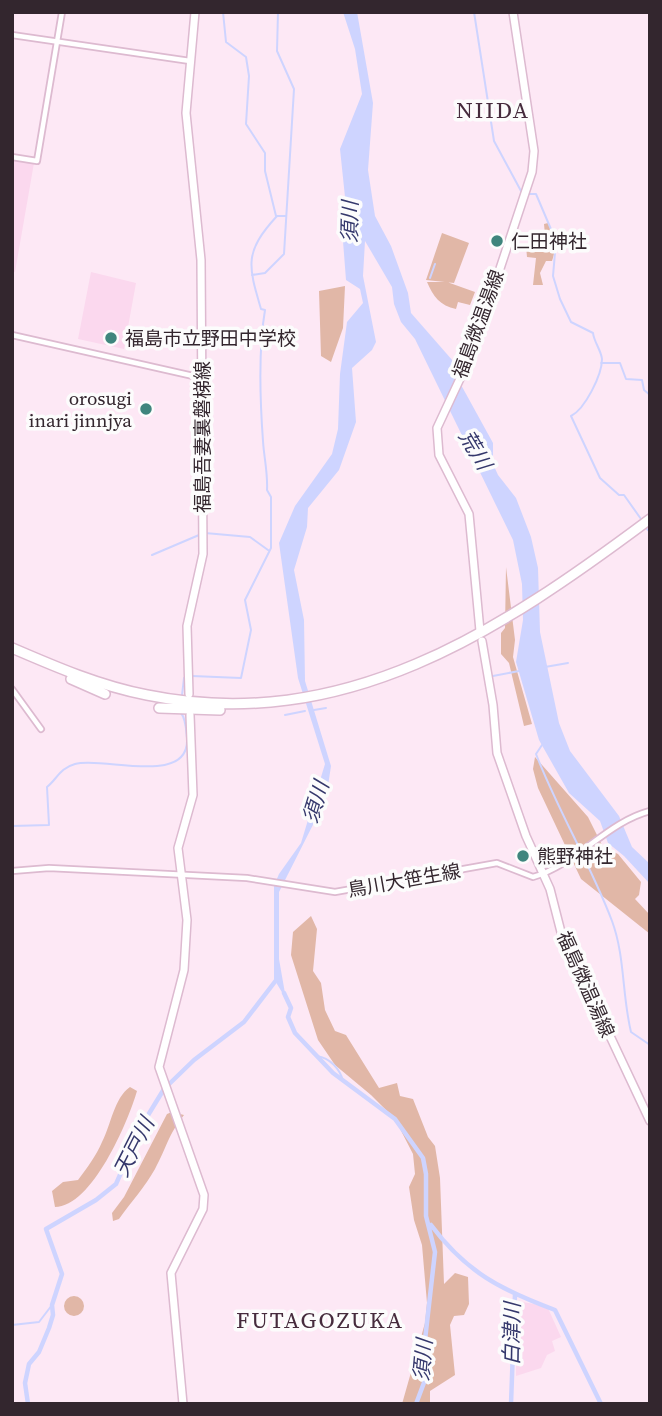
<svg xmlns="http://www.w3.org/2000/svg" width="662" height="1416" font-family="'Source Serif 4','Noto Sans JP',serif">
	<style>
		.built { fill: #fbd8ee }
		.green { fill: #e1b7a7 }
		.water { fill: #ced4ff }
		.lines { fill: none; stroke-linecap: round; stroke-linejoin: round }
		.stream { stroke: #ced4ff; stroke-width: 2 }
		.river { stroke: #ced4ff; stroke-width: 4.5 }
		.minor-casing { stroke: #ddbad0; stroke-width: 8 }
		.major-casing { stroke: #ddbad0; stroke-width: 10 }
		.highway-casing { stroke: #ddbad0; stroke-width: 12 }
		.minor { stroke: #fff; stroke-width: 4.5 }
		.major { stroke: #fff; stroke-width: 7 }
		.highway { stroke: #fff; stroke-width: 9 }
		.poi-dot { fill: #3f857d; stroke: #fcfcfc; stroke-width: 2.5 }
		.labels { text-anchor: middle; stroke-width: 7; stroke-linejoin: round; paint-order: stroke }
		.poi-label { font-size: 19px; fill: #33262e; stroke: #fcfcfc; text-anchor: start }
		.street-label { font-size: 19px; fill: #33262e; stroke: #fcfcfc }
		.water-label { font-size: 21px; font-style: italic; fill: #35386c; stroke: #fcfcfc }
		.quarter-label { font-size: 23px; letter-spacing: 2px; fill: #462b3d; stroke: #fcfcfc }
	</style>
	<rect width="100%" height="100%" fill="#fde8f5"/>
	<path class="built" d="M12 159 34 163 15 272 12 271Z
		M91 272 136 283 124 349 78 339Z
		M516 1301 547 1306 561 1337 552 1341 555 1351 547 1355 541 1368 516 1376Z"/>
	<path class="green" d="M548 223C555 237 557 246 552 261H546L540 273 543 285H533L536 258 527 257 526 246H546L544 224Z
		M442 233 469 243 454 283 426 280Z
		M427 282H447L475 292 470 305 458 302 456 309C440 306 433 296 427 282Z
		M345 286 343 328 331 362 321 356 319 291Z
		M506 567 515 640 513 657 532 724 524 726 509 663 501 654V633L505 628Z
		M535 757 588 817 603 847 618 854 641 882 639 895 635 899 650 915V934L581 879 538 788 533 769Z
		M311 916 317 929 313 971 321 983 325 1010 335 1031 346 1035 379 1088 397 1083 400 1096 413 1099 428 1137 435 1146 440 1178 444 1284 455 1273 468 1277 469 1304 464 1315 454 1316 450 1325 455 1375 430 1391V1404H402L425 1323 427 1303 422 1245 414 1220 409 1187 415 1174 413 1154 395 1119 371 1095 335 1065 318 1040 291 955 293 932Z
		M130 1087 137 1091C128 1122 92 1207 55 1207L52 1191 63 1182 78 1180C87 1168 96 1156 102 1142 111 1125 114 1098 130 1087Z
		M172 1112 184 1115C168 1135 166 1149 155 1169 145 1187 131 1202 119 1219L113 1221 112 1213 124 1197 167 1114Z
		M64 1306a10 10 0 1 1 20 0a10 10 0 1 1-20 0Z"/>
	<path class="water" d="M343 12H357L373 103 368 170 375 216 391 246 408 293 411 313 453 361 460 383 493 443V464L498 475 516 498 531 537 538 568 540 632 559 723 570 751 619 816 632 847 650 864V884L624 856 608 843 600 821 569 793 539 740 516 662 523 620 522 584 513 540 415 339 401 322 394 304 392 287 365 241 363 276 376 342 372 350 352 368 356 422 339 470 308 508 307 527 294 570 304 620 305 681 331 766 326 799 279 892V959L286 999 274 979V886L279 874 301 843 325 764 298 678 279 543 295 506 332 454 338 429 340 374 347 322 363 303 360 289 346 280 341 215 345 197 340 149 362 94 355 49Z"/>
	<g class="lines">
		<path class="stream" d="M223 12 226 42 246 57 249 76 246 124 265 153V171L276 216
			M474 12 494 141 521 191
			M529 194H536L556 241 553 276 560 299 571 322 593 333C594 342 601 350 602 359 602 375 585 409 571 416L600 478 619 495H624L641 519
			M252 275 265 273 284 254 294 89 277 51 278 12
			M430 278 435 264
			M601 363H620L626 379 642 380 644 390 650 395
			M647 529 650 532
			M205 533 250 537 268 550
			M152 555 199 535
			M545 667 568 663
			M192 676 241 678 251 630 245 600 271 548V497L267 490C268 473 264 458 263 441 260 400 258 351 265 310L261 309C248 265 244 252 277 216H286
			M493 676 519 671
			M182 695 184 678 187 677
			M314 710 326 708
			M285 715 305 711
			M542 745 536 754C558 811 590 863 612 921 625 956 622 995 631 1032L650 1045
			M12 826 49 825 47 787C57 779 60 768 75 764 103 756 190 787 187 738 186 729 186 719 181 713
			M317 1056C330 1058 340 1069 343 1081
			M12 1325 39 1322 52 1305"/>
		<path class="river" d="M284 993 291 1008 288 1017 295 1033 333 1073 395 1119 423 1158 426 1174V1216L435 1252 425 1340V1380L416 1404
			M431 1225C466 1272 501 1290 555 1310L601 1404
			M28 1404 25 1383 29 1364 39 1352 49 1328 53 1315 52 1305 62 1274 46 1229 96 1200 116 1184 142 1125 164 1089 194 1060 244 1022 277 979
			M511 1404 515 1294"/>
		<g class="minor-casing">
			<path id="minor" d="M12 35 190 61
				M12 157 37 161 62 12
				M12 335 202 378
				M12 689 41 729
				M12 871 49 868 247 878 335 892 497 863 533 877C576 865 607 822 650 811"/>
		</g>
		<g class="major-casing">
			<path id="major" d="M480 631 469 514 439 455 437 428 472 353 532 172 534 151 513 12
				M482 641 493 705 497 753 526 836 550 889 561 932 650 1121
				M189 694 187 626 203 554 201 260 186 113 195 12
				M183 1404 171 1273 203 1209 204 1195 159 1067 184 970 187 920 178 848 193 795 190 715"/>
		</g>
		<g class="highway-casing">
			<path id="highway" d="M12 648C56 667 100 686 147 695 344 735 500 631 650 519
				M71 679 105 694
				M159 708 220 710"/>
		</g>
		<use href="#minor" class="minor"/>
		<use href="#major" class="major"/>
		<use href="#highway" class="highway"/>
	</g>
	<g class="poi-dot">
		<circle cx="497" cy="241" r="7"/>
		<circle cx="111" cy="338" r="7"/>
		<circle cx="146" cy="409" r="7"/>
		<circle cx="523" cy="856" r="7"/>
	</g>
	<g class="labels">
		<g class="poi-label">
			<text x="511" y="248">仁田神社</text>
			<text x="125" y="345">福島市立野田中学校</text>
			<text x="132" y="405" text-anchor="end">orosugi<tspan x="132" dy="22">inari jinnjya</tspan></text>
			<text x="537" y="863">熊野神社</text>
		</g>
		<g class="street-label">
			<text transform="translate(478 324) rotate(-70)" y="7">福島微温湯線</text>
			<text transform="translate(202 437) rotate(-90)" y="7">福島吾妻裏磐梯線</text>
			<text transform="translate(404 880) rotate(-10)" y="7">鳥川大笹生線</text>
			<text transform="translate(586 984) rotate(66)" y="7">福島微温湯線</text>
		</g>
		<g class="water-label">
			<text transform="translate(350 222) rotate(-89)" y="7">須川</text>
			<text transform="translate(475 450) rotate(59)" y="7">荒川</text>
			<text transform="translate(316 802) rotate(-73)" y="7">須川</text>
			<text transform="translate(134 1147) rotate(-63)" y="7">天戸川</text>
			<text transform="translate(512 1334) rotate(-89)" y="7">白津川</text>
			<text transform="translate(423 1360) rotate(-85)" y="7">須川</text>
		</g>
		<g class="quarter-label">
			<text x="493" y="118">NIIDA</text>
			<text x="320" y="1328">FUTAGOZUKA</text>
		</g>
	</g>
	<rect width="662" height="1416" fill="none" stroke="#33262e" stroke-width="28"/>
</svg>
